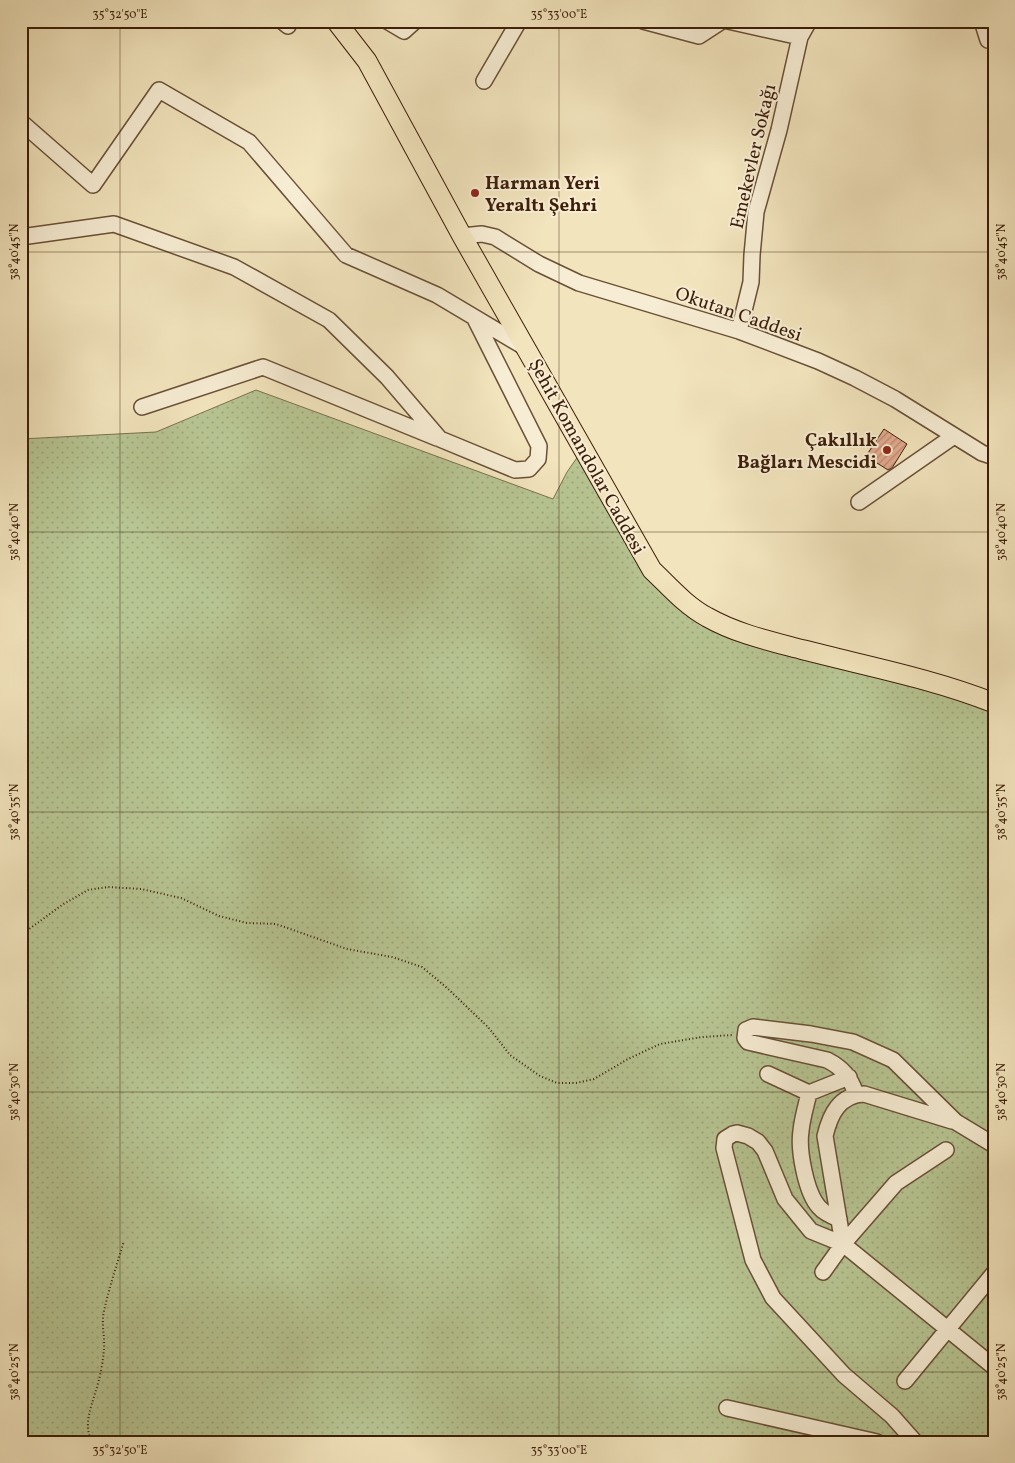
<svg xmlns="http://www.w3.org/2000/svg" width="1015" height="1463" font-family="Vollkorn,serif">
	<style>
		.grass { fill: url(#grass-dots); stroke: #7a724e }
		.building { fill: url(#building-hatch); stroke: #3c1e09 }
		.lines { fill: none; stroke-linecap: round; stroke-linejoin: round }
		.minor-casing { stroke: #6a5036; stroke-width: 18 }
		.major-casing { stroke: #3c1e09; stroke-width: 21 }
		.path { stroke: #3c1e09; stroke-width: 2; stroke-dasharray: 1 2.5; stroke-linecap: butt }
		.minor { stroke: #f7edd4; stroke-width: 15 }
		.major { stroke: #f2e4bd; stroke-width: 19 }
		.ticks { fill: none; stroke: #3c1e09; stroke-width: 1; stroke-opacity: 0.45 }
		.poi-dot { fill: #8f2418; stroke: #f7edd4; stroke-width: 2 }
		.labels { text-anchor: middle; stroke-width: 4; stroke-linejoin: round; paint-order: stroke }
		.street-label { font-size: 19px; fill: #3c1e09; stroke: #f7edd4 }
		.poi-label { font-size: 19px; font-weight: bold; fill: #3c1e09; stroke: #f7edd4; text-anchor: start }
		.neatline { fill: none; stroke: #3c1e09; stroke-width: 2 }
		.ticks-label { font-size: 12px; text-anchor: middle; fill: #3c1e09 }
	</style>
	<defs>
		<pattern id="grass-dots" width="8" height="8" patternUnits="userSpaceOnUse" patternTransform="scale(1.25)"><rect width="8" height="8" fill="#b7c593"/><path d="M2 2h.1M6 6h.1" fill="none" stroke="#9ea97d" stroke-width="1.8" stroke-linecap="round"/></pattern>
		<pattern id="building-hatch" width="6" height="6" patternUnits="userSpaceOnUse" patternTransform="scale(1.25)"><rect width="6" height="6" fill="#e4aa8f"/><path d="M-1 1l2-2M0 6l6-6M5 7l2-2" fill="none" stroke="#ba8a73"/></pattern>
	</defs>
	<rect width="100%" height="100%" fill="#f2e4bd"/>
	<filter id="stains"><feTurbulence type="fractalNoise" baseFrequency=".004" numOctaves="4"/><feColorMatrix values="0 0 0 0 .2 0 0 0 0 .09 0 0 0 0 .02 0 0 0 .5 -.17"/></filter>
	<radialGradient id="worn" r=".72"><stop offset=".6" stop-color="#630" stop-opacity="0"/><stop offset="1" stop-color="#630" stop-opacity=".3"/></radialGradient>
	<path class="grass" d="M256 390 553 499 567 472 581 452 647 565 706 614 994 704V1442H21V439L156 432Z"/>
	<path class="building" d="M884 429 907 444 892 468 888 470 866 456Z"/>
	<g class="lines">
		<g class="minor-casing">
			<path id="minor" d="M282 21 288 26
				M387 21 404 31 415 21
				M643 21 699 36 722 21
				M728 21 800 37
				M982 21 988 40
				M484 81 519 21
				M21 122 93 185 159 90 249 142 346 255 437 295 526 348
				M462 236 482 234 495 237 539 264 579 283 739 331 818 361 855 378 895 399 982 453 994 457
				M21 237 114 224 234 267 329 320 387 377 440 439 515 470 529 469 538 459 539 446 474 317
				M739 331 751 282 752 255 756 212 779 130 800 37 809 21
				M142 407 263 367 437 438
				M859 502 954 436
				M768 1074 809 1093
				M856 1094C850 1077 843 1068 827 1060L748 1042 745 1038 746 1030 753 1027 811 1034 853 1042 893 1060 956 1122 994 1145
				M839 1219C831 1216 824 1213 819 1207 806 1193 798 1150 801 1131 802 1119 806 1106 809 1093L849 1077
				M843 1244 825 1136C830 1115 839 1095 864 1094L952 1121
				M823 1272 843 1244 896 1183 946 1150
				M905 1381 994 1273
				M727 1408 877 1442
				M915 1442 892 1416 844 1375 773 1298 753 1260 724 1148 725 1139 733 1134 737 1133 748 1136 758 1142 765 1151 785 1199 811 1231 843 1244 994 1367"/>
		</g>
		<g class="major-casing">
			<path id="major" d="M336 21 367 61 462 236 652 570C669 586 686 606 707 617 737 634 770 641 804 650 866 666 934 679 994 703"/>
		</g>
		<path class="path" d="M21 935 62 905 88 890 108 887 141 889 181 898 219 916 247 923 276 924 347 949 392 957 422 967 447 988 488 1027 510 1055 540 1076 557 1083H576L594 1079 628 1059 660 1044 702 1037 733 1035
			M92 1442C83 1425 91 1408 96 1390 100 1378 103 1362 104 1349 105 1336 101 1324 104 1311 109 1288 117 1264 124 1241"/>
		<use href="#minor" class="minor"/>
		<use href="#major" class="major"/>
	</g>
	<path class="ticks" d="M120 21V1442M559 21V1442M21 252H994M21 532H994M21 812H994M21 1092H994M21 1372H994"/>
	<g class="poi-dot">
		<circle cx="475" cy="193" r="5"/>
		<circle cx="887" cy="450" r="5"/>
	</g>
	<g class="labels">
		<g class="street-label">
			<text transform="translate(752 156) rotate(-77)" y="7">Emekevler Sokağı</text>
			<text transform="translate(739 313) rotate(19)" y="7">Okutan Caddesi</text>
			<text transform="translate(588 456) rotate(61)" y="7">Şehit Komandolar Caddesi</text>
		</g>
		<g class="poi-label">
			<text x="485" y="189">Harman Yeri<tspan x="485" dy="22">Yeraltı Şehri</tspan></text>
			<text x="877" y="446" text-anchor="end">Çakıllık<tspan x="877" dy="22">Bağları Mescidi</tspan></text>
		</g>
	</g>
	<rect width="1015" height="1463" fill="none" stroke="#f2e4bd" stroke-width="55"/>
	<rect x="28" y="28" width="960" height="1408" class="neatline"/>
	<g class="ticks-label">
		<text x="120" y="18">35°32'50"E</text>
		<text x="559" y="18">35°33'00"E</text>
		<text transform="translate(14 252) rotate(-90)" y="4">38°40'45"N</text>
		<text transform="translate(1001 252) rotate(-90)" y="4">38°40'45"N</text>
		<text transform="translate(14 532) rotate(-90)" y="4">38°40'40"N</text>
		<text transform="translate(1001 532) rotate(-90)" y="4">38°40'40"N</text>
		<text transform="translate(14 812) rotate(-90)" y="4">38°40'35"N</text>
		<text transform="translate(1001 812) rotate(-90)" y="4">38°40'35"N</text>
		<text transform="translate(14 1092) rotate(-90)" y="4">38°40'30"N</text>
		<text transform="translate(1001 1092) rotate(-90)" y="4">38°40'30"N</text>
		<text transform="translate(14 1372) rotate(-90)" y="4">38°40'25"N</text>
		<text transform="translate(1001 1372) rotate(-90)" y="4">38°40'25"N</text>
		<text x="120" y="1454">35°32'50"E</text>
		<text x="559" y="1454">35°33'00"E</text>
	</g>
	<rect width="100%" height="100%" filter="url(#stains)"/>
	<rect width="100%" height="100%" fill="url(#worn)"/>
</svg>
